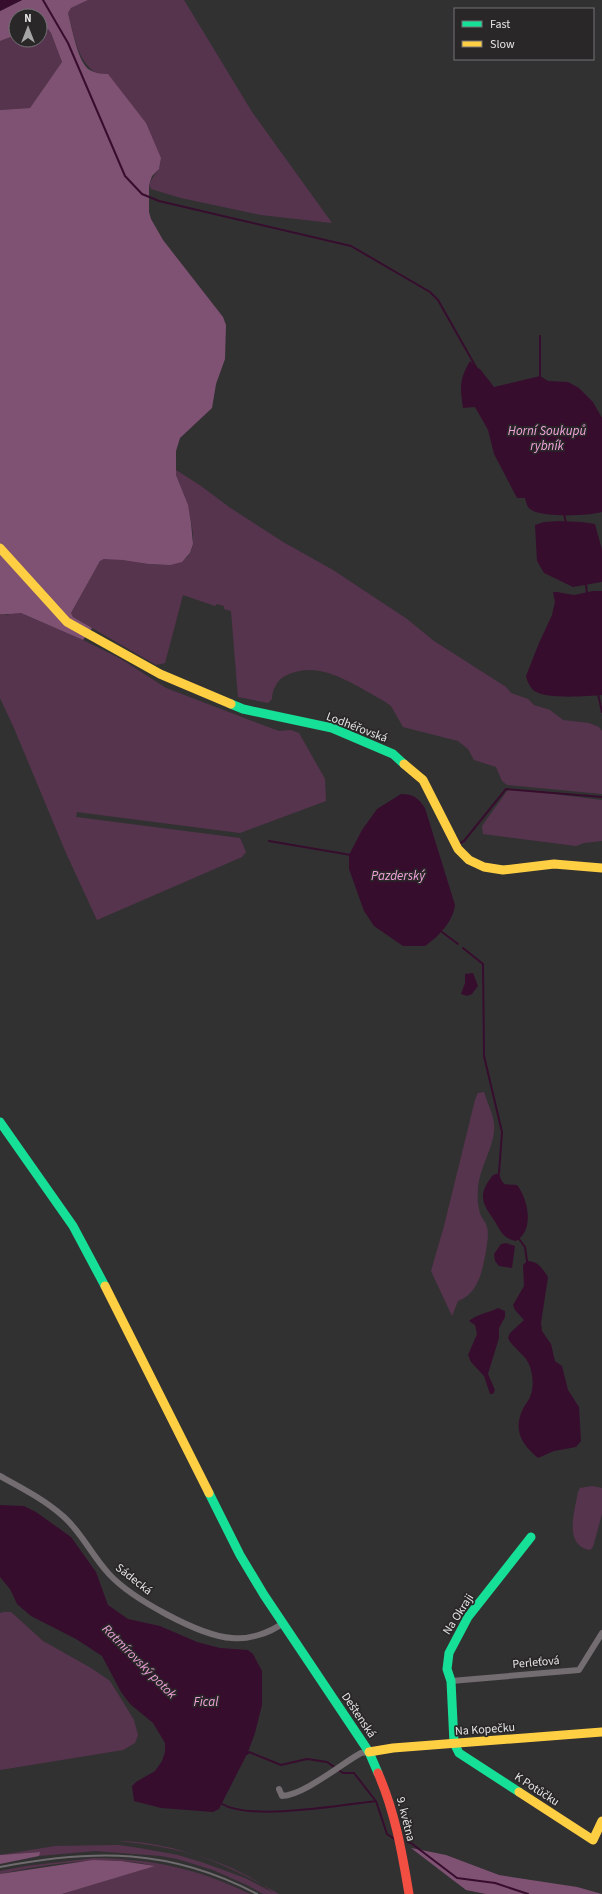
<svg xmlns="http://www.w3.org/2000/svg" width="602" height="1894" font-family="'Source Sans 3',sans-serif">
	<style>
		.green { fill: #57344e }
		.forest { fill: #7f5273 }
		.water { fill: #370d2e }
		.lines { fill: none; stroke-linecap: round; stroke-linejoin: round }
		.stream { stroke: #370d2e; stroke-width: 2 }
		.street { stroke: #736c71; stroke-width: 6 }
		.fast { stroke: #16e098; stroke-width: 9 }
		.slow { stroke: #ffcf43; stroke-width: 9 }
		.jam { stroke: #f24e42; stroke-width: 9 }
		.rail { stroke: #6e6a6d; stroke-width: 2 }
		.labels { text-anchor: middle; stroke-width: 3.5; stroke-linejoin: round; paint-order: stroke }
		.street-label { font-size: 12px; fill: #e5e4e5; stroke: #292728 }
		.water-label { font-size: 13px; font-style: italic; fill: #f0a2db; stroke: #292728 }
	</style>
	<rect width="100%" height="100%" fill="#323132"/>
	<path class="green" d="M88 0H184L252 112 332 223 261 215 181 198 151 189 149 185C155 170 166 168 157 150L96 73C77 61 74 34 68 13L71 8Z
		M40 29H48L51 33 62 62 30 108 0 110V41L16 35V40H40Z
		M176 470 201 486 229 507 283 542 333 570 407 619 434 641 506 687 511 693 528 699 534 705 550 710 563 720 589 723 599 727 602 731V794L507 785 502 781 496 767 474 760 468 749 458 741 403 727 391 706 384 701C354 685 319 658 285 676 277 680 272 690 272 699L268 703 238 697 231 611 224 609V606L217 604 215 606 183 595 165 663 156 665 73 617 71 613 100 561C113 554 134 563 148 564 161 565 181 566 189 555 201 538 183 492 176 475Z
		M13 613H21L83 640 121 659 166 688 260 724 279 731 291 730 299 733 325 779 326 801 240 833 77 812 76 817 240 838 246 852 242 857 97 920 66 853 14 728 0 698V614L7 615Z
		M512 789 602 800V841L584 843 576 846 483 834 482 826 507 791Z
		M484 1092C487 1102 493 1114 494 1124 496 1145 479 1167 478 1189 477 1198 478 1208 481 1216 483 1219 486 1223 487 1227 489 1235 487 1243 486 1251 482 1271 479 1293 458 1301L452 1316 431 1271 444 1226 475 1100 478 1093Z
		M592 1486 602 1488V1514L593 1547 590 1550C563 1545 575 1510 578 1492L580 1488Z
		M4 1612H11L43 1641 91 1668 110 1681 134 1720 138 1735 135 1743 123 1750 0 1770V1613Z
		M118 1841C176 1842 229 1865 279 1894H263L247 1885 213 1870 177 1859 161 1856 95 1851 39 1856V1852L0 1855 55 1846 119 1845 139 1848 178 1855 204 1863 245 1878 274 1893C232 1860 171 1846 118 1841Z
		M94 1858C153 1859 196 1868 250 1894H62L154 1866C108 1854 46 1864 0 1874V1871L26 1866Z"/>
	<path class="forest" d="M22 0H88L71 8 68 13C72 28 77 57 87 68 93 73 100 74 108 74L146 123 161 158 159 169 152 176 149 185V212L151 219 163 240 223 317 226 325 225 359 216 384 212 408 180 438 176 451V475L188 505 191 523 193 544 190 553 182 562 170 565 148 564 123 560 104 559 100 561 71 613 73 617 92 628 83 640 21 613C13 613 8 615 0 614V110L30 108 62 62 51 33 48 29H40V16H16V35L0 41V11Z
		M411 1848 446 1855 499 1875 577 1887 602 1894H486L466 1890Z
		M40 1852 39 1856 0 1864V1855Z
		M93 1860 121 1861 155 1866 62 1894H0V1874Z"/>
	<path class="water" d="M0 0H22L0 11Z
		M470 361 477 368 480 369 494 387 540 376 548 381 568 382 579 388 593 402 602 418V512C589 516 540 518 530 509 527 507 526 502 525 498H517L494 454 488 430 475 407 463 408C460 387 459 380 470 361Z
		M559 521 582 522 595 524 602 550V582L573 587 544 573 537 561 535 525 544 522Z
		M593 591H602V695C587 696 545 700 533 690 530 687 527 681 526 676L539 643 552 615 555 602 553 592H557L574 595Z
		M401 794C414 794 418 798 425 808L455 905C453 922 438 937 425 946H403L374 926 364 911 349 869V855L362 830 377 809Z
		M473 973 478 986 472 994 467 996 461 994 465 983V974Z
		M499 1173C503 1187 504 1184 517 1185 528 1199 535 1230 516 1241 503 1239 500 1230 494 1220 481 1202 478 1194 493 1175Z
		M506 1243 515 1246 512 1268 499 1266 495 1261 494 1254 501 1244Z
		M527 1261C538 1261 542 1268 548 1277L541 1323 542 1331 551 1344 555 1361 562 1366 568 1390 579 1407 581 1441 576 1447 554 1451 538 1458C520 1443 512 1428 525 1405 527 1402 529 1400 530 1397 534 1388 533 1376 530 1367 527 1355 513 1349 508 1338L510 1333 524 1320 515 1310 513 1305 524 1286 523 1265Z
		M498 1308 505 1311V1317L499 1328V1338L488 1374 495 1390 493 1394H490L484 1376 471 1362 468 1355 477 1334 475 1325 469 1321C477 1314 488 1313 498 1308Z
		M0 1505 24 1506 36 1512 71 1537 96 1572 108 1605 128 1619 160 1626 197 1642 220 1648 248 1650 253 1654 262 1671V1705L255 1733 248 1752 219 1809 213 1812 161 1808 134 1801 132 1786 136 1782 155 1771 162 1761 165 1752V1743L153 1723 130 1704 121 1692 102 1656 76 1639 31 1616 17 1604 10 1589 0 1577Z"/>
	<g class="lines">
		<path class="stream" d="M43 0 68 43 125 176 142 194 159 201 351 246 430 292 438 300 477 369
			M540 336V376
			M564 514 566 523
			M586 584 587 594
			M598 694 602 712
			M269 841 351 855
			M460 843 464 841 506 789 602 797
			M442 932 458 944
			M463 948 483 964 484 1056 502 1132 499 1173
			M519 1239 525 1247 527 1261
			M247 1754 249 1752 281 1765 307 1759 327 1762 343 1773H354L375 1800
			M222 1804C251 1821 341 1805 376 1801L387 1834 396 1840
			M407 1842 411 1843 457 1878 495 1883 528 1894"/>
		<path class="street" d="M0 1476C22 1488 45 1500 64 1517 82 1533 92 1556 109 1574 131 1598 199 1636 232 1638 248 1640 270 1633 283 1623
			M451 1681 579 1670 602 1633
			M279 1789 282 1796C304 1795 341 1764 361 1753L369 1752"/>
		<path class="fast" d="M231 704 243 709 332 728 393 754 404 764
			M0 1122 73 1226 105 1286
			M209 1493 240 1555 264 1595 369 1752 378 1773
			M519 1792 459 1753 454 1743 451 1681 447 1669 449 1653 468 1617 531 1537"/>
		<path class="slow" d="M0 548 67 622 160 674 231 704
			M404 764 423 780 458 849 469 860 484 867 503 870 554 864 602 868
			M105 1286 209 1493
			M369 1752 393 1748 602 1732
			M519 1792 593 1840 602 1821"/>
		<path class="jam" d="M378 1773C395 1812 402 1852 409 1894"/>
		<path class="rail" d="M0 1867C94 1849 170 1848 257 1894"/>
	</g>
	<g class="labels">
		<g class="street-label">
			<text transform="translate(357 727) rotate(21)" y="4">Lodhéřovská</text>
			<text transform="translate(134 1579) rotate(38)" y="4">Sádecká</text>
			<text transform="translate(458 1614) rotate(-57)" y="4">Na Okraji</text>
			<text transform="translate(536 1662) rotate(-5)" y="4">Perleťová</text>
			<text transform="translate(359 1715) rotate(56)" y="4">Deštenská</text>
			<text transform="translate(485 1729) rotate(-4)" y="4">Na Kopečku</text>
			<text transform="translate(537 1789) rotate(33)" y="4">K Potůčku</text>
			<text transform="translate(406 1819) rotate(76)" y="4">9. května</text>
		</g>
		<g class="water-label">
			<text x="547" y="435">Horní Soukupů<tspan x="547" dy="15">rybník</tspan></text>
			<text x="398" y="880">Pazderský</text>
			<text transform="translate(140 1661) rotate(45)" y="5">Ratmírovský potok</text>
			<text x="206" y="1706">Fical</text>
		</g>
	</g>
	<rect x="454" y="8" width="140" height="52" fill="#292728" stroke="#747374"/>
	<rect x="462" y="21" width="20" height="6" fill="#16e098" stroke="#747374"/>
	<text x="490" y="28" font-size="12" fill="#e5e4e5">Fast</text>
	<rect x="462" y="41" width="20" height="6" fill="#ffcf43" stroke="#747374"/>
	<text x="490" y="48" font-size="12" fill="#e5e4e5">Slow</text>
	<g transform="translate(28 28)"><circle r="19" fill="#292728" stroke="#747374"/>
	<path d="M0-3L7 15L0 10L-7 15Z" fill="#a6a5a6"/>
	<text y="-6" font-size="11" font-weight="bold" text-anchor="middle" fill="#e5e4e5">N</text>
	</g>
</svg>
